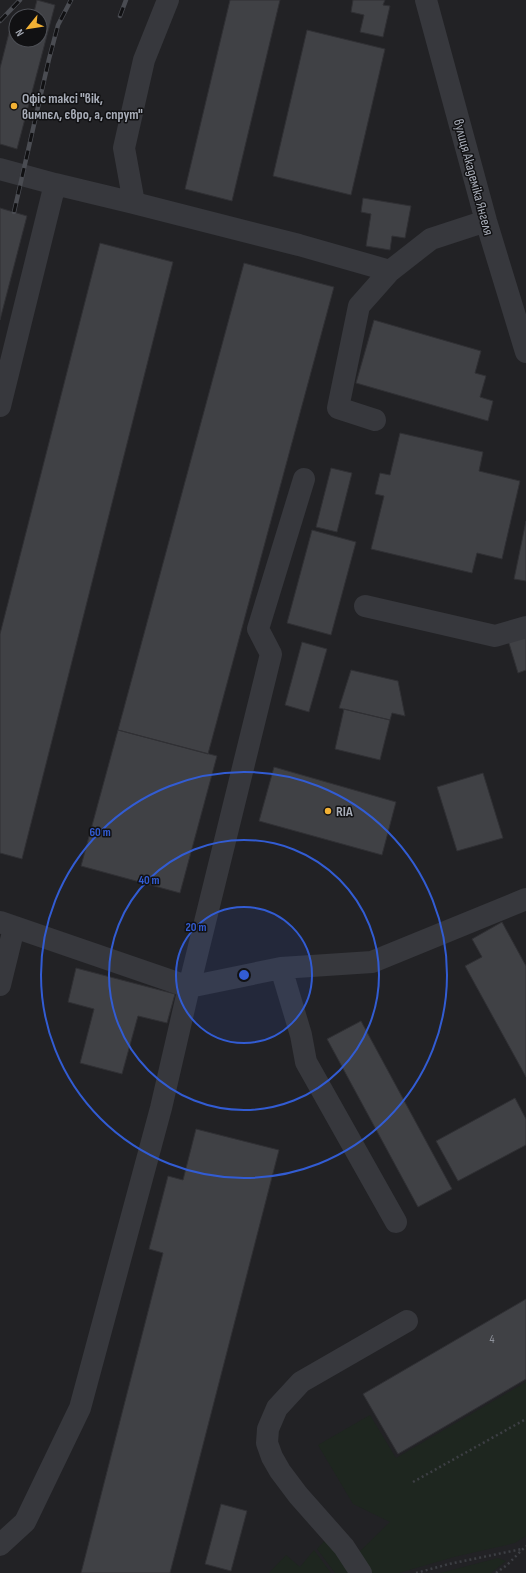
<svg xmlns="http://www.w3.org/2000/svg" width="526" height="1573" font-family="'Sofia Sans Condensed',sans-serif">
	<style>
		.built { fill: #222225; fill-rule: evenodd }
		.green { fill: #1e261f }
		.building { fill: #404145; stroke: #303034 }
		.lines { fill: none; stroke-linecap: round; stroke-linejoin: round }
		.path { stroke: #3d3f44; stroke-width: 2.5; stroke-dasharray: 2 3; stroke-linecap: butt }
		.minor { stroke: #37383d; stroke-width: 22 }
		.rail-casing { stroke: #4a4c52; stroke-width: 4.5 }
		.rail { stroke: #111113; stroke-width: 3; stroke-dasharray: 9; stroke-linecap: butt }
		.ring { fill: none; stroke: #325cd3; stroke-width: 2 }
		.poi-dot { fill: #f2b134; stroke: #111113; stroke-width: 1.5 }
		.labels { text-anchor: middle; stroke-width: 3; stroke-linejoin: round; paint-order: stroke }
		.number-label { font-size: 12px; fill: #8e929b }
		.poi-label { font-size: 14px; font-weight: bold; fill: #a8adb8; stroke: #111113; text-anchor: start }
		.street-label { font-size: 14px; fill: #a8adb8; stroke: #111113 }
		.centre { fill: #325cd3; stroke: #111113; stroke-width: 2 }
		.ring-label { font-size: 12px; text-anchor: middle; font-weight: bold; fill: #325cd3; stroke: #111113; stroke-width: 3; stroke-linejoin: round; paint-order: stroke }
	</style>
	<rect width="100%" height="100%" fill="#161618"/>
	<path class="built" d="M0 0H526V1573H0ZM16 16H40V40H16Z"/>
	<path class="green" d="M526 1382V1536L515 1543 454 1557 399 1573H370L358 1553 390 1522 353 1504 318 1445 370 1415 396 1458Z
		M329 1536 355 1573H335L317 1549Z
		M314 1550 331 1573H269L286 1555 300 1567Z
		M498 1558 506 1561 491 1573H440Z"/>
	<path class="building" d="M37 0 55 5 17 149 0 144V68L12 21 16 22V40H40V16H33Z
		M230 0H280L232 201 185 189Z
		M353 0H385L383 5 390 6 383 37 360 32 364 15 351 12Z
		M307 30 385 49 351 195 273 176Z
		M363 198 411 206 405 238 392 236 390 250 366 246 371 214 361 212Z
		M0 208 27 216 0 320Z
		M100 243 173 262 22 859 0 853V634Z
		M244 263 334 287 208 754 118 730Z
		M374 320 481 351 475 373 486 376 480 397 493 401 488 421 356 383Z
		M400 433 483 452 479 471 520 481 502 559 477 553 472 573 371 549 384 496 375 494 380 473 390 475Z
		M331 468 352 473 337 532 316 527Z
		M526 521V581L514 579Z
		M312 530 356 542 331 635 287 623Z
		M526 635V670L518 673 508 640Z
		M302 642 327 649 309 712 285 705Z
		M351 670 398 681 405 716 392 713 390 720 339 708Z
		M344 709 390 720 380 760 335 749Z
		M118 730 217 756 180 893 81 866Z
		M274 767 396 802 382 855 259 821Z
		M483 773 503 838 457 851 437 787Z
		M502 922 526 966V1077L465 966 482 957 472 939Z
		M76 968 175 994 167 1023 138 1016 122 1074 80 1063 94 1009 68 1002Z
		M361 1021 452 1189 418 1207 327 1039Z
		M515 1098 526 1119V1145L458 1181 436 1141Z
		M196 1129 279 1150 170 1573H81L163 1253 149 1249 168 1176 183 1180Z
		M526 1299V1379L398 1454 363 1394Z
		M221 1504 247 1511 231 1571 205 1564Z"/>
	<g class="lines">
		<path class="path" d="M413 1482 526 1419
			M416 1573 449 1564 522 1549
			M496 1573 507 1565 526 1546"/>
		<path class="minor" d="M168 0 144 60 124 148 134 203 299 245 390 271 431 239 486 221
			M426 0 486 221 526 352
			M0 169 55 184 134 203
			M0 406 55 184
			M375 420 338 408 359 306 390 271
			M365 606 495 636 526 627
			M0 922 189 987 281 968 372 962 526 899
			M281 968 301 1035 306 1062 396 1222
			M0 985 14 928
			M0 1545 25 1522 80 1408 161 1108 189 987 271 654 258 629 304 479
			M361 1573 344 1547 298 1495 280 1471 272 1457 267 1443 268 1429 277 1408 301 1382 407 1321"/>
		<g class="rail-casing">
			<path id="rail" d="M120 16 126 0
				M0 21 20 0
				M14 212 49 59 58 25 71 0"/>
		</g>
		<use href="#rail" class="rail"/>
	</g>
	<circle cx="244" cy="975" r="68" fill="#325cd3" fill-opacity=".12"/>
	<g class="ring">
		<circle cx="244" cy="975" r="68"/>
		<circle cx="244" cy="975" r="135"/>
		<circle cx="244" cy="975" r="203"/>
	</g>
	<g class="poi-dot">
		<circle cx="14" cy="106" r="4"/>
		<circle cx="328" cy="811" r="4"/>
	</g>
	<g class="labels">
		<g class="number-label">
			<text x="492" y="1343">4</text>
		</g>
		<g class="poi-label">
			<text x="22" y="103">Офіс таксі "вік,<tspan x="22" dy="16">вимпєл, євро, а, спрут"</tspan></text>
			<text x="336" y="816">RIA</text>
		</g>
		<g class="street-label">
			<text transform="translate(474 177) rotate(75)" y="5">вулиця Академіка Янгеля</text>
		</g>
	</g>
	<circle cx="244" cy="975" r="6" class="centre"/>
	<g class="ring-label">
		<text x="100" y="836">60 m</text>
		<text x="149" y="884">40 m</text>
		<text x="196" y="931">20 m</text>
	</g>
	<g transform="translate(28 28) rotate(240)"><circle r="19" fill="#111113" stroke="#4d4f55"/>
	<path d="M0-3L7 15L0 10L-7 15Z" fill="#f2b134"/>
	<text y="-6" font-size="11" font-weight="bold" text-anchor="middle" fill="#a8adb8">N</text>
	</g>
</svg>
